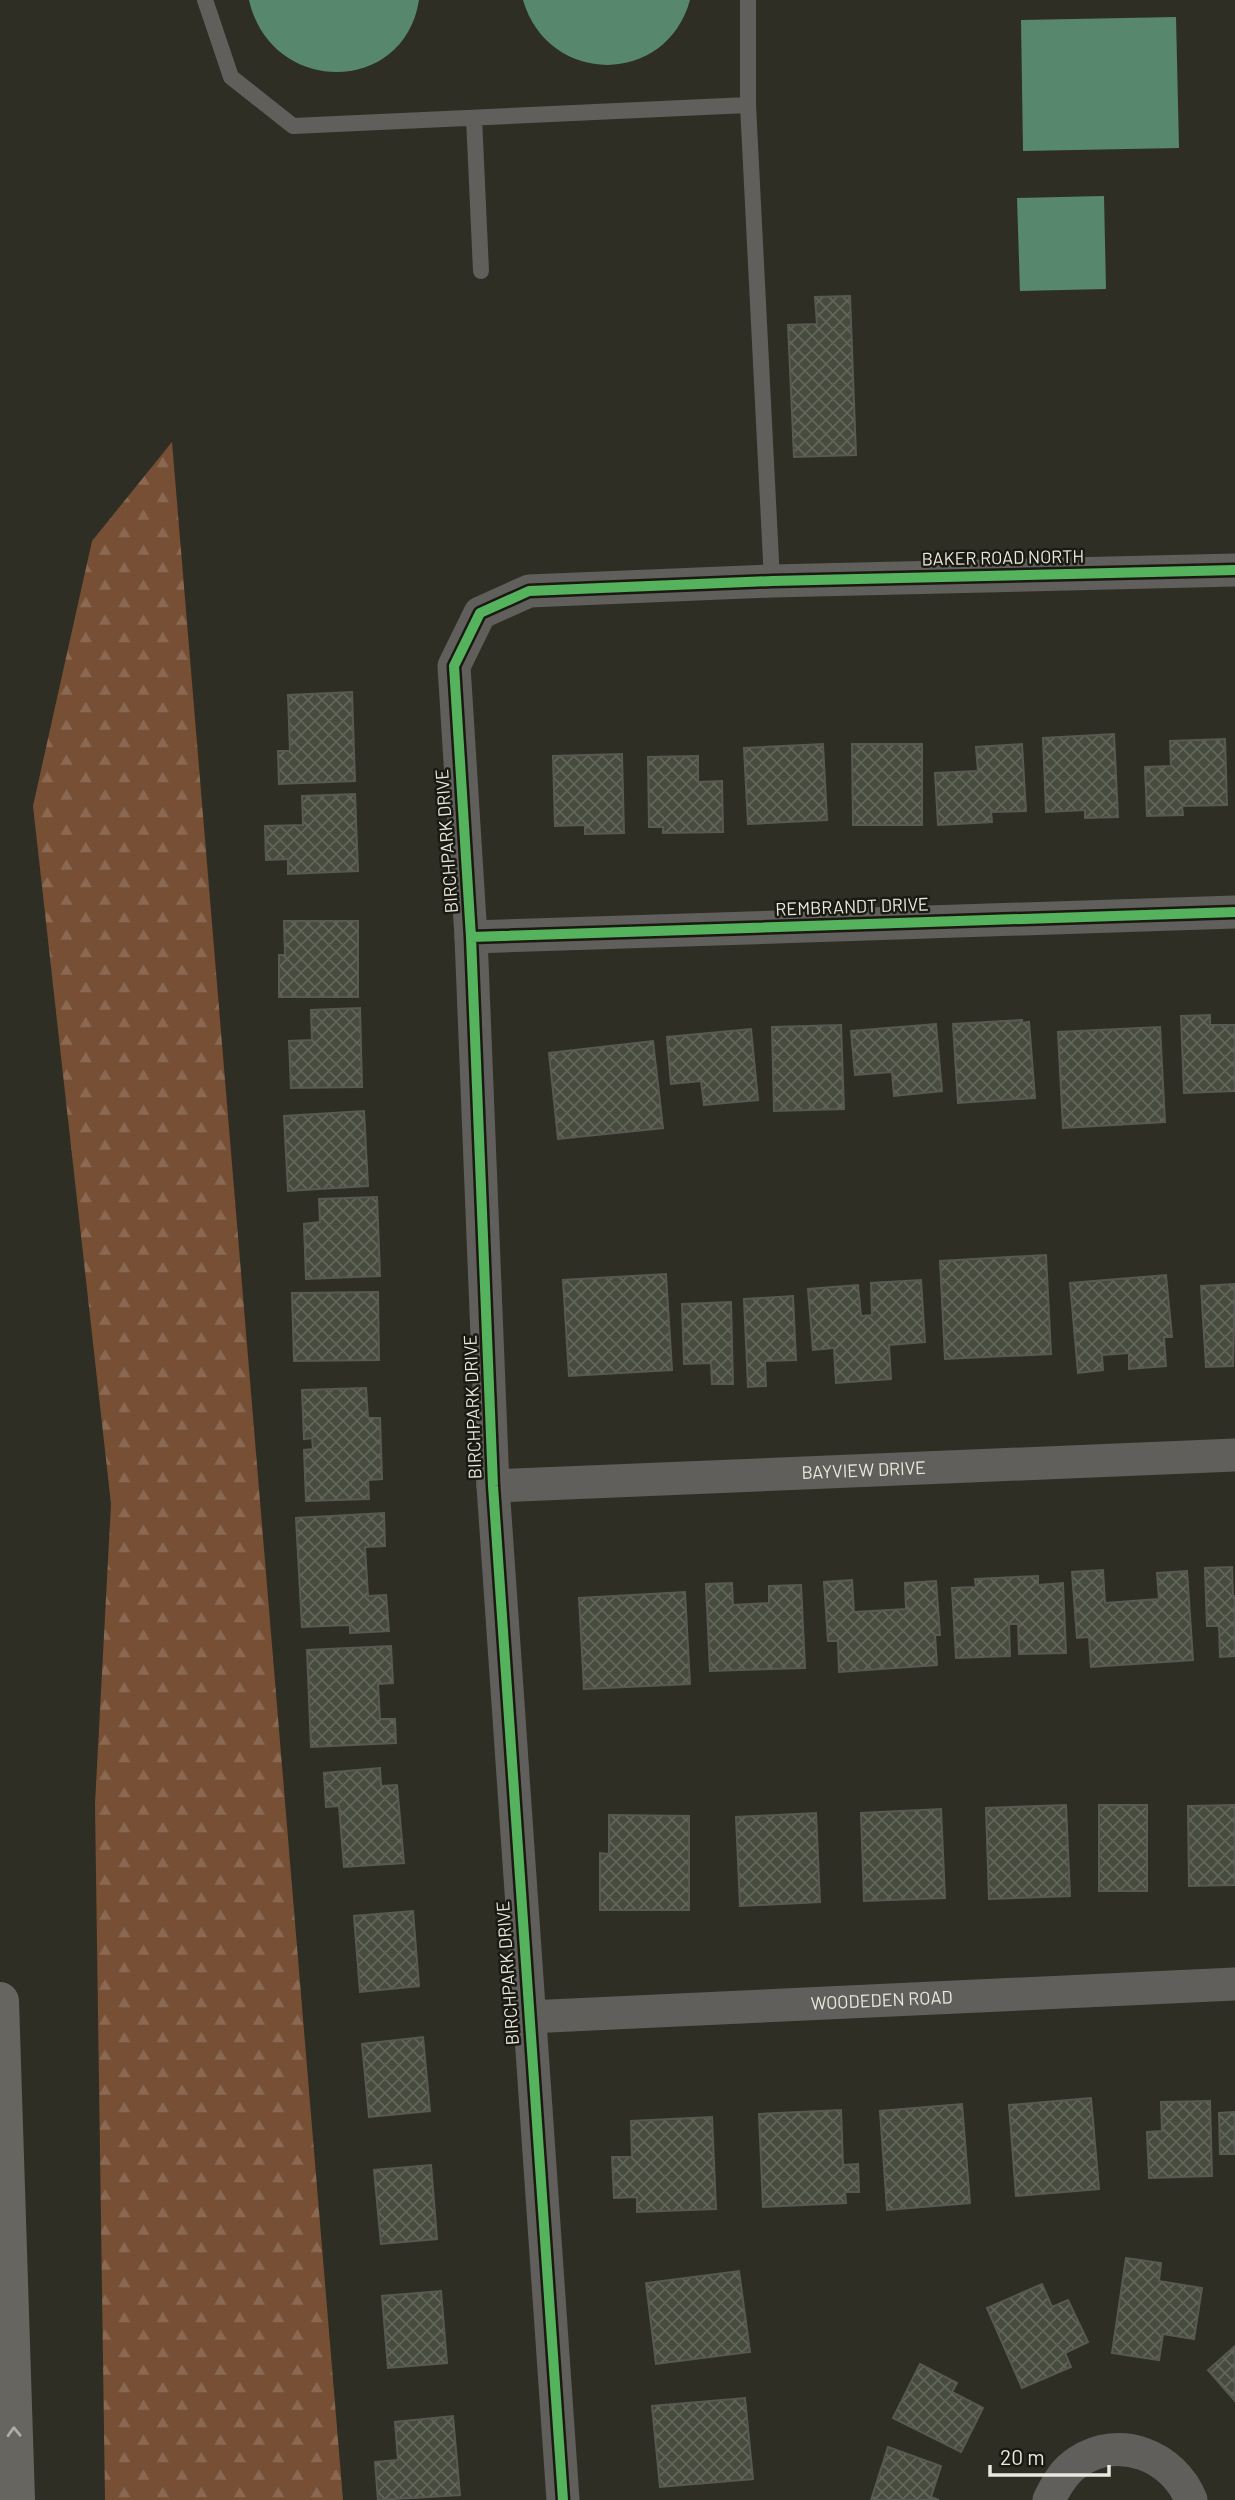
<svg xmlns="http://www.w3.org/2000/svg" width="1235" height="2500" font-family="Barlow,sans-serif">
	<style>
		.forest { fill: url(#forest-firs) }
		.water { fill: #57886d }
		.building { fill: url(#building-cross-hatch); stroke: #585952; stroke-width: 2 }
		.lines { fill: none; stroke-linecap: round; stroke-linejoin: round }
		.lane { stroke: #615f5c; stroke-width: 16 }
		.street { stroke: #615f5c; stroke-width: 33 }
		.highway { stroke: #666560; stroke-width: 38 }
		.cycleway-casing { stroke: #1a1a12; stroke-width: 15 }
		.cycleway { stroke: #56b35d; stroke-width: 10 }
		.oneway { stroke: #aeaea5 }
		.labels { text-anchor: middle; stroke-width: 5; stroke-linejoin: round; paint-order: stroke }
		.street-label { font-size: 18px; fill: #e9e9de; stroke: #1a1a12 }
	</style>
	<defs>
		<pattern id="forest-firs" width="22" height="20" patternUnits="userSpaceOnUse" patternTransform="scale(1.75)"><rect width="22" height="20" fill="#764f34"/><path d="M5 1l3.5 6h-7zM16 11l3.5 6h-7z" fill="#8a6851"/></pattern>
		<pattern id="building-cross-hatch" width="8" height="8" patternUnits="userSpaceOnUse" patternTransform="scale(1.75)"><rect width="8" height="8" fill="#474b3e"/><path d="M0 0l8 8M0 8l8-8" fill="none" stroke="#626559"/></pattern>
	</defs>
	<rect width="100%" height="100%" fill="#2f2e24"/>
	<path class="forest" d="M172 442 343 2500H105L95 1804 111 1504 33 806 92 541Z"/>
	<path class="water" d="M249 0H419C404 96 271 96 249 0Z
		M523 0H690C666 87 548 86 523 0Z
		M1176 17 1179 148 1023 151 1021 20Z
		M1104 196 1106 289 1020 291 1017 198Z"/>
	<path class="building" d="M850 296 856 455 794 457 788 325 817 324 815 297Z
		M352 692 355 781 279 784 278 751H290L288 695Z
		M1114 734 1118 817 1085 818V810L1046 812 1043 738Z
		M1225 739 1227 805 1182 806 1183 815 1147 816 1145 767 1171 766 1170 741Z
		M823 744 827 820 748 824 744 748Z
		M852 744H922V825H853Z
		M1022 744 1026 811 991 812 992 822 938 825 935 773 978 771 976 747Z
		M622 754 624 833 585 834V825L555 826 553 756Z
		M698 756V782L722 781 723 832 663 833V827H649L648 757Z
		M355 794 358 871 288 874V859L266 860 265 826 303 825 302 796Z
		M284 921H358V997H279V955H285Z
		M360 1008 362 1087 291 1088 289 1041 312 1040 311 1010Z
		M1210 1015V1025H1235V1091L1184 1093 1181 1016Z
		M1022 1020V1023L1029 1022 1035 1098 958 1103 953 1024Z
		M936 1024 942 1091 894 1096 892 1072 855 1075 851 1031Z
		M841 1025 844 1109 774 1111 772 1027Z
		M1160 1027 1165 1122 1063 1128 1058 1032Z
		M751 1029 758 1100 704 1105 701 1081 671 1084 667 1037Z
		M653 1041 663 1128 558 1139 549 1053Z
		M364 1111 368 1186 288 1191 284 1116Z
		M377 1197 380 1276 306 1279 304 1224 320 1222 319 1199Z
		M1046 1255 1051 1354 945 1359 940 1261Z
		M666 1274 672 1370 569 1376 563 1280Z
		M1166 1275 1172 1337H1164L1166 1366 1129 1369V1353L1102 1355 1103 1370 1078 1373 1070 1283Z
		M921 1280 925 1342 889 1345 891 1379 836 1383 834 1348 813 1350 808 1289 858 1285 861 1316 872 1315 871 1283Z
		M1235 1284 1233 1366 1206 1367 1201 1286Z
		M378 1292 379 1360 294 1361 292 1293Z
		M793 1296 796 1360 765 1361 766 1386 748 1387 744 1299Z
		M731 1302 733 1384H712L711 1363 684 1364 682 1304Z
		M366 1388 368 1418H380L382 1479 368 1480 369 1499 306 1501 304 1450 313 1449 312 1438 304 1439 302 1390Z
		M384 1513 385 1546 365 1547 368 1596 386 1595 389 1631 350 1633V1625L302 1627 296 1518Z
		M1232 1567 1233 1596H1235V1656L1220 1657 1219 1626H1207L1205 1568Z
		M1103 1570 1105 1603 1159 1599 1157 1573 1187 1571 1193 1660 1091 1667 1089 1637 1077 1638 1072 1572Z
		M1038 1576V1585L1063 1583 1066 1653 1019 1654 1018 1624H1009L1010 1656 956 1658 952 1588 976 1587 975 1579Z
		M852 1580 854 1612 906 1609 905 1583 936 1581 940 1635H935L937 1665 839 1672 838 1641H828L824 1582Z
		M732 1583 733 1605 769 1603V1586L801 1585 805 1668 710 1671 706 1584Z
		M685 1592 690 1684 584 1689 579 1598Z
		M391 1646 393 1683 378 1684 380 1719H395L396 1743 311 1747 307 1650Z
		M380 1768 381 1786 397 1785 404 1863 344 1867 339 1806 326 1807 324 1773Z
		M1066 1805 1070 1896 989 1899 986 1808Z
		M1099 1805H1147V1891H1099Z
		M1235 1805V1885L1189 1886 1188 1806Z
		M941 1809 945 1898 864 1901 861 1813Z
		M816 1813 820 1902 740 1906 736 1817Z
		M609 1815 689 1816V1910H600V1853L609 1854Z
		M413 1911 419 1986 360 1992 354 1916Z
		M423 2037 430 2111 369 2117 362 2044Z
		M1091 2098 1099 2189 1016 2196 1009 2105Z
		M1210 2101 1212 2176 1149 2178 1147 2132 1162 2131 1161 2102Z
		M962 2104 970 2203 887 2210 880 2111Z
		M841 2110 843 2165 858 2164 859 2192H845L846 2203 763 2207 759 2114Z
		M1235 2112V2154H1220L1219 2113Z
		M712 2117 716 2209 637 2212V2197L614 2198 612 2157H632L631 2121Z
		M431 2165 437 2239 381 2244 374 2170Z
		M1126 2258 1161 2263 1159 2281 1202 2288 1194 2339 1163 2334 1159 2360 1112 2353Z
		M739 2271 750 2352 656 2364 646 2283Z
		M1042 2284 1052 2307 1068 2300 1088 2342 1065 2353 1071 2367 1022 2388 987 2308Z
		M441 2291 447 2363 388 2368 382 2296Z
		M1235 2346V2401L1208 2370Z
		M920 2364 957 2383 952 2392 983 2408 961 2452 893 2418Z
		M745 2398 753 2479 660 2487 652 2406Z
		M453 2416 460 2495 378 2500 375 2462 398 2460 395 2422Z
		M888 2447 941 2466 931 2497 939 2500H871Z"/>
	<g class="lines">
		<path class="lane" d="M205 0 231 77 293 126 748 105
			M748 0V105L772 581
			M474 118 481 271"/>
		<g class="street">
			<path d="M471 937 1235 912"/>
			<path id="s1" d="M493 1486 1235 1455"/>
			<path id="s2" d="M528 2017 1235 1984"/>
			<path d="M563 2500 493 1486 471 937 454 666 480 613 529 591 772 581 1235 570"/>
			<path d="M1049 2500C1056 2485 1064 2471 1078 2462 1119 2434 1174 2456 1191 2500"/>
		</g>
		<path class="highway" d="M0 2001 16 2500"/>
		<g class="cycleway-casing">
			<path id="cycleway" d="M471 937 1235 912
				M563 2500 493 1486 471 937 454 666 480 613 529 591 772 581 1235 570"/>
		</g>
		<use href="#cycleway" class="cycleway"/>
	</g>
	<defs><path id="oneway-chevron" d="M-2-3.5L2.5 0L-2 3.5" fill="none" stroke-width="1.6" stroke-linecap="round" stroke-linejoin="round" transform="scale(1.75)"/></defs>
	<use class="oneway" href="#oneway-chevron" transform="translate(14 2432) rotate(-92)"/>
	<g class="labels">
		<g class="street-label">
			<text transform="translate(1003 558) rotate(-1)" y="6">BAKER ROAD NORTH</text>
			<text transform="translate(447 841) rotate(-94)" y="6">BIRCHPARK DRIVE</text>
			<text transform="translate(852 907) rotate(-2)" y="6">REMBRANDT DRIVE</text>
			<text transform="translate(473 1407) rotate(-92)" y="6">BIRCHPARK DRIVE</text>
			<text dy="6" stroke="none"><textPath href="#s1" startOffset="371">BAYVIEW DRIVE</textPath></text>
			<text transform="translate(508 1973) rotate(-94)" y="6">BIRCHPARK DRIVE</text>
			<text dy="6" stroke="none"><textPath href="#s2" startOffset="354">WOODEDEN ROAD</textPath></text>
		</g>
	</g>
	<path d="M990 2465v10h119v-10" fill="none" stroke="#e9e9de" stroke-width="3.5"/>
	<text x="1000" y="2465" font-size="21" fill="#e9e9de" stroke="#1a1a12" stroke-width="5" paint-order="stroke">20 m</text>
</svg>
